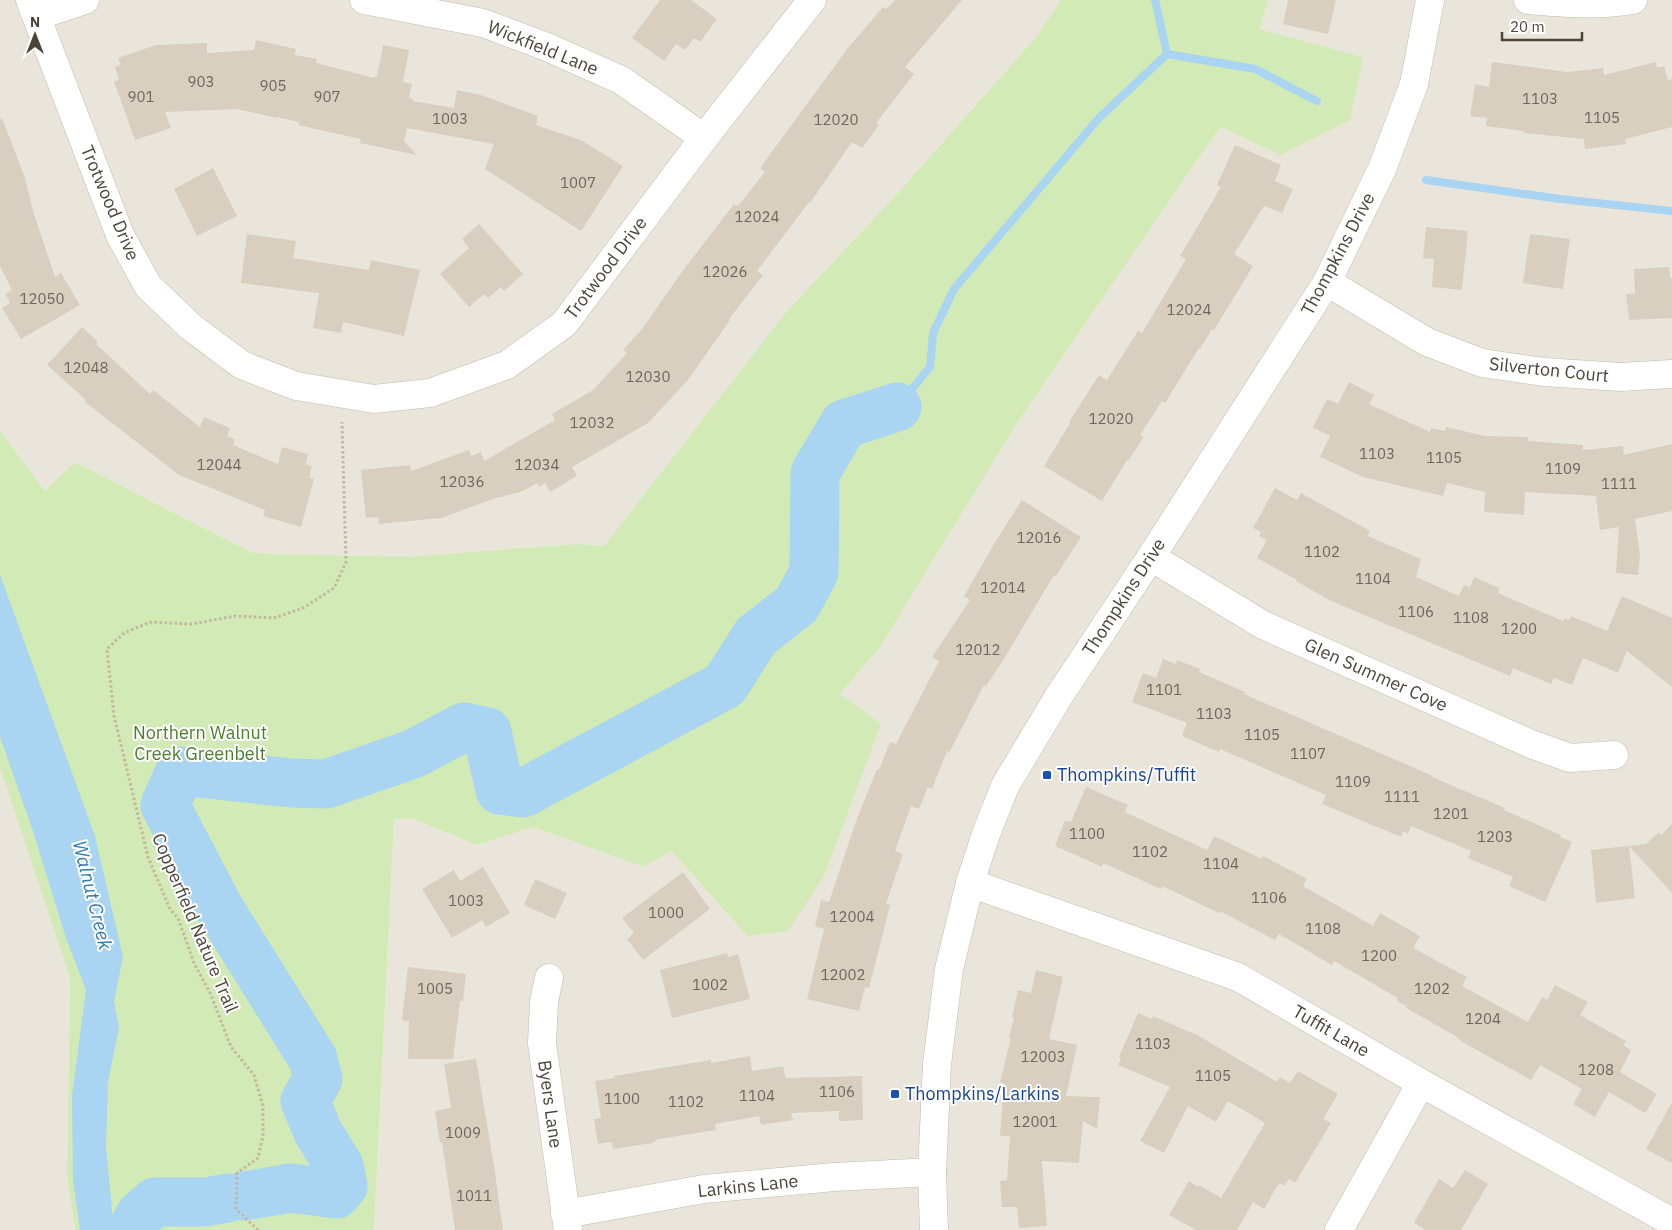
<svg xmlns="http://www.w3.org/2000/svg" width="1672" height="1230" font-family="'IBM Plex Sans',sans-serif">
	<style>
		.residential { fill: #eae5da }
		.green { fill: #d2eab5 }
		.water { fill: #a9d4f2 }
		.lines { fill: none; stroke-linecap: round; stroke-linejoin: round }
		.stream { stroke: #a9d4f2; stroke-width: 8 }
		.river { stroke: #a9d4f2; stroke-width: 49 }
		.building { fill: #d8cfc1 }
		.minor-casing { stroke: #c2bbae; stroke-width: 29 }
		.tertiary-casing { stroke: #c2bbae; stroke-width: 29 }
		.path { stroke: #c4b79f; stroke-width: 3; stroke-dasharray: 2.5 2.5; stroke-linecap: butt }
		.minor { stroke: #fff; stroke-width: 28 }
		.tertiary { stroke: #fff; stroke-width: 28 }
		.transit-dot { fill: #1a4fb4; stroke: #fff; stroke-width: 2 }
		.labels { text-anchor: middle; stroke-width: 4; stroke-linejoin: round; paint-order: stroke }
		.number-label { font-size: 15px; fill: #6e675b }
		.street-label { font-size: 18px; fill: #4b4439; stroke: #fff }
		.park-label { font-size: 18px; fill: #4a7f2a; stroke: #fff }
		.transit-label { font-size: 18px; fill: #164399; stroke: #fff; text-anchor: start }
		.water-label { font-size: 19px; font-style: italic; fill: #2e7ab2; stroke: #fff }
	</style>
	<rect width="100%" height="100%" fill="#f6f3ec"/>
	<path class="residential" d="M0 0H1061L1037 36 896 195 787 311 604 546 577 544 404 557 252 553 75 462 45 491 0 431Z
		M1268 0H1672V1230H374L394 818H411L477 845 534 827 643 867 672 851 747 936 840 694 880 647 1019 420 1220 127 1280 155 1363 57 1260 29Z
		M0 768 70 978 67 1177 75 1230H0Z"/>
	<path class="green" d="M1061 0H1268L1260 29 1363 57 1350 120 1280 155 1220 127 1019 420 880 647 840 694 881 724 824 876 788 931 747 936 672 851 643 867 534 827 477 845 411 818 394 819 374 1230H75L67 1177 70 978 0 768V431L45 491 75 462 252 553 404 557 577 544 604 546 787 311 896 195 1037 36Z"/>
	<path class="water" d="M0 575 95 836 123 957 114 1001 119 1028 108 1082 106 1148 114 1230H80L73 1180 72 1095 86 990 66 938 33 831 0 737Z"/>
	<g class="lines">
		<path class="stream" d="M1155 0 1167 54
			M1426 180 1560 199 1672 211
			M897 407 930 367 933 333 954 289 1099 118 1167 54 1255 69 1317 101"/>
		<path class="river" d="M244 1196 291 1188 336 1194 343 1186 339 1166 318 1132 305 1101 318 1079 313 1059 219 908 165 805 180 771 291 783 326 784 413 754 464 727 487 732 500 790 523 793 725 685 756 636 797 604 814 572 815 473 844 424 897 407
			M132 1230 141 1214 155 1202H206L227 1198"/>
	</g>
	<path class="building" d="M660 0H691L717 19 700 42 694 38 685 50 676 44 664 61 632 38Z
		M895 0H962L905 67 914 74 876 123 879 125 862 148 852 142 810 203 809 202 757 271 763 275 729 319 730 320 687 381 648 423 572 467 577 476 550 492 545 483 539 487 537 483 523 491 493 499 441 518 379 524 378 517 366 518 361 470 410 465 411 471 469 450 471 456 481 452 484 461 555 420 552 414 593 390 627 353 623 350 642 329 681 273 734 204 738 206 765 172 760 168 848 48 883 7 886 9Z
		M1288 0H1336L1328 34 1283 24Z
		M256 40 296 49 295 55 317 59 316 63 374 78V76L377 77 383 45 409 50 403 82 412 84 409 98 413 99V101L454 108 457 90 481 95 538 116 536 125 581 140 623 166 581 231 485 169 494 144 407 128 404 141 417 155 360 143 361 139 298 125 299 122 281 118 280 117 277 118 237 109 165 112 171 128 135 140 114 82 119 80 115 67 121 65 118 58 156 45 207 43V53L254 50Z
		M1492 62 1567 72 1603 68 1604 75 1656 62 1657 68 1664 66 1668 80 1672 79V127L1625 139 1626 144 1585 149 1584 139 1523 133 1524 131 1486 126 1487 118 1470 116 1475 84 1489 87Z
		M2 118 25 178 33 211 55 277 61 273 80 305 21 339 2 308 10 303 5 294 12 290 0 266V119Z
		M1235 145 1281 165 1275 181 1293 189 1282 213 1264 206 1234 254 1253 266 1214 330 1212 329 1200 349 1199 348 1165 403 1162 401 1140 435 1144 437 1128 461 1127 460 1102 501 1044 466 1070 423 1069 422 1099 375 1107 380 1138 331 1142 333 1186 259 1180 256 1221 187 1217 185Z
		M213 168 237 216 197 236 174 189Z
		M479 224 523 274 504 291 501 287 488 298 484 294 469 307 440 274 469 248 462 239Z
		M1426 227 1468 231 1462 290 1432 287 1434 259 1423 258Z
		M247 234 296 241 293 258 369 270 371 260 420 270 404 336 343 322 341 333 313 328 319 293 241 283Z
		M1530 234 1570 239 1563 289 1523 283Z
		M1669 267 1670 278H1672V318L1629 320 1626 294H1635L1634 269Z
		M82 327 98 342 96 344 150 394 153 390 200 427 204 417 230 428 227 436 235 439 233 445 278 464 282 447 308 454 306 464 312 466 309 478 314 479 301 527 263 516 265 510 179 475 85 402 86 400 47 365Z
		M1349 382 1374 395 1369 404 1430 432 1431 428 1445 431 1446 427 1485 436 1528 437V441L1583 445V450L1623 446 1624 455 1672 444V511L1635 519 1640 556 1638 575 1616 573 1619 527 1600 530 1596 496 1525 492 1524 515 1484 512 1485 492 1447 483 1443 496 1363 477 1320 457 1330 436 1313 427 1327 399 1338 404Z
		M1275 488 1297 500 1301 493 1370 531 1368 536 1421 559 1416 577 1459 596 1464 585 1470 587 1474 577 1500 588 1498 593 1563 621 1565 618 1569 620 1571 616 1607 631 1622 596 1672 618V687L1627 651 1618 673 1583 658 1572 685 1554 678 1551 684 1513 668 1510 676 1331 601 1296 581 1297 580 1257 558 1267 540 1259 536 1261 532 1253 528Z
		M1022 500 1081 537 1056 576 1054 575 1004 659 986 686 984 685 949 753 947 751 932 789 928 787 919 809 911 806 895 851 903 854 886 904 890 905 869 988 865 987 859 1011 807 999 824 929 815 926 821 900 829 902 856 821 877 769 879 770 890 742 896 744 939 661 932 657 970 600 964 596 997 539Z
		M1163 659 1176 664 1177 660 1200 669 1199 672 1245 692 1244 694 1433 776 1432 777 1505 808 1504 810 1561 835 1560 837 1572 842 1545 902 1509 886 1513 877 1468 858 1471 851 1411 826 1408 834 1403 831 1401 837 1322 804 1326 795 1220 749 1219 752 1182 736 1187 723 1132 702 1143 673 1156 678Z
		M1086 787 1128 805 1125 812 1207 850 1214 836 1262 859 1263 856 1307 879 1303 886 1373 926 1380 913 1420 936 1413 948 1467 977 1462 986 1528 1022 1542 997 1547 1000 1555 985 1588 1002 1580 1015 1626 1041 1623 1045 1631 1050 1620 1072 1657 1094 1645 1113 1609 1092 1595 1117 1573 1104 1582 1089 1540 1065 1531 1080 1464 1043 1454 1035 1406 1008 1407 1006 1397 1001 1398 998 1334 961 1332 965 1279 934 1275 940 1220 911 1219 913 1162 886 1161 889 1103 863 1102 867 1055 846 1065 820 1071 822Z
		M1672 824V893L1629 846 1635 898 1596 903 1591 850 1646 844 1659 832 1661 835Z
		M483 867 510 913 486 927 482 920 452 938 422 889 454 870 460 881Z
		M683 872 710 909 643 960 627 939 634 933 622 918Z
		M535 879 567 893 555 919 524 905Z
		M727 953 728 957 738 954 750 999 672 1018 660 970Z
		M408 967 466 974 463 1001H460L453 1059H408L409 1021 402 1020Z
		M1036 970 1063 977 1049 1039 1077 1045 1066 1096 1100 1097 1097 1129 1083 1121 1079 1163 1042 1161 1047 1226 1019 1228 1017 1207H1002L1000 1181 1007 1180 1010 1136H1000L1004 1083 1000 1082 1011 1038 1009 1037 1014 1018 1012 1017 1018 990 1031 993Z
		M1138 1013 1152 1019 1153 1016 1199 1036 1277 1082 1280 1077 1290 1083 1298 1071 1338 1094 1323 1119 1331 1123 1295 1183 1289 1179 1284 1186 1279 1183 1264 1209 1253 1202 1237 1230H1196L1169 1215 1189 1181 1198 1187 1199 1185 1221 1198 1265 1123 1228 1101 1216 1122 1188 1106 1164 1153 1140 1141 1170 1087 1118 1065 1121 1058 1119 1057Z
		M750 1056 752 1071 783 1066 786 1078 862 1076 863 1120 839 1121V1111L791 1113 793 1120 761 1125 759 1116 715 1124 716 1130 659 1139 652 1143 613 1149 612 1142 598 1144 594 1119 601 1118 595 1081 615 1078 614 1076 711 1060V1063Z
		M476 1059 494 1166 503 1230H455L442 1142 440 1143 435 1111 451 1108 444 1064Z
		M1672 1102V1163L1646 1149Z
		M1465 1170 1488 1184 1461 1230H1425L1414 1223 1439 1179 1453 1188Z"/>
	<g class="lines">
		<g class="minor-casing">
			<path id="minor" d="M30 0 120 235 148 286 191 327 242 365 296 386 374 399 430 393 507 365 564 324 704 138 812 0
				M364 0 483 23 547 47 621 80 704 138
				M1528 0C1562 3 1599 6 1633 0
				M37 16 85 0
				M1327 282 1427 342 1482 363 1544 372 1621 377 1672 374
				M1151 557 1263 625 1531 744 1570 758 1614 755
				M970 883 1238 977 1421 1083 1672 1222
				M549 978 544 1002 542 1043 568 1230
				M565 1214 704 1189 834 1177 932 1172
				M1339 1230 1421 1083"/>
		</g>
		<g class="tertiary-casing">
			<path id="tertiary" d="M934 1230 932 1172 937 1064 949 969 970 883 986 834 1005 786 1059 696 1151 557 1327 282 1382 169 1414 84 1430 0"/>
		</g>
		<path class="path" d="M258 1230 236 1209 237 1173 258 1158 263 1136V1106L254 1075 231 1047 211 995 194 963 178 918 170 909 148 857 114 716 107 649 124 633 151 622 192 624 235 616 274 618 303 608 334 588 346 562 342 422"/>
		<use href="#minor" class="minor"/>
		<use href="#tertiary" class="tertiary"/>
	</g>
	<g class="transit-dot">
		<rect x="1042" y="770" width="10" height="10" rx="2.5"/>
		<rect x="890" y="1089" width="10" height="10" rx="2.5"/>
	</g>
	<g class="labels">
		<g class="number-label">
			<text x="201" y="87">903</text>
			<text x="273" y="91">905</text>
			<text x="141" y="102">901</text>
			<text x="327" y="102">907</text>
			<text x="1540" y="104">1103</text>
			<text x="1602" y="123">1105</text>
			<text x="450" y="124">1003</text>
			<text x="836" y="125">12020</text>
			<text x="578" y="188">1007</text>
			<text x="757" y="222">12024</text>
			<text x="725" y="277">12026</text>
			<text x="42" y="304">12050</text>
			<text x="1189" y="315">12024</text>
			<text x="86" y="373">12048</text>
			<text x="648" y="382">12030</text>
			<text x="1111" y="424">12020</text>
			<text x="592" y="428">12032</text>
			<text x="1377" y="459">1103</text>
			<text x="1444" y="463">1105</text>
			<text x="219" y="470">12044</text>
			<text x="537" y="470">12034</text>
			<text x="1563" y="474">1109</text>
			<text x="462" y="487">12036</text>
			<text x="1619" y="489">1111</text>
			<text x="1039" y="543">12016</text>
			<text x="1322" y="557">1102</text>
			<text x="1373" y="584">1104</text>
			<text x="1003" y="593">12014</text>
			<text x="1416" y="617">1106</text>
			<text x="1471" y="623">1108</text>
			<text x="1519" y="634">1200</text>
			<text x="978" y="655">12012</text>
			<text x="1164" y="695">1101</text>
			<text x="1214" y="719">1103</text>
			<text x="1262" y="740">1105</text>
			<text x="1308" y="759">1107</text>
			<text x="1353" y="787">1109</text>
			<text x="1402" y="802">1111</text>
			<text x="1451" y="819">1201</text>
			<text x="1087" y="839">1100</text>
			<text x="1495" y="842">1203</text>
			<text x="1150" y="857">1102</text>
			<text x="1221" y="869">1104</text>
			<text x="1269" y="903">1106</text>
			<text x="466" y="906">1003</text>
			<text x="666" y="918">1000</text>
			<text x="852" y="922">12004</text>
			<text x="1323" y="934">1108</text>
			<text x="1379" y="961">1200</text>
			<text x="843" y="980">12002</text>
			<text x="710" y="990">1002</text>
			<text x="435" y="994">1005</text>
			<text x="1432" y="994">1202</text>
			<text x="1483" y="1024">1204</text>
			<text x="1153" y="1049">1103</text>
			<text x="1043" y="1062">12003</text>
			<text x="1596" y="1075">1208</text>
			<text x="1213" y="1081">1105</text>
			<text x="837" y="1097">1106</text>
			<text x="757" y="1101">1104</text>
			<text x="622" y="1104">1100</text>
			<text x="686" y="1107">1102</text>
			<text x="1035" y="1127">12001</text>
			<text x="463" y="1138">1009</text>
			<text x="474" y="1201">1011</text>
		</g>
		<g class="street-label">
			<text transform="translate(543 48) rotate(22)" y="6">Wickfield Lane</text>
			<text transform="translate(110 203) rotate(67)" y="6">Trotwood Drive</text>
			<text transform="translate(1338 254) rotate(-62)" y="6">Thompkins Drive</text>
			<text transform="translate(606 268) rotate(-53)" y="6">Trotwood Drive</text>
			<text transform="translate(1549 370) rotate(6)" y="6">Silverton Court</text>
			<text transform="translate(1124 597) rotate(-57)" y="6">Thompkins Drive</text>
			<text transform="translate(1376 675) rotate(24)" y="6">Glen Summer Cove</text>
			<text transform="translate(195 923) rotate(67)" y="6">Copperfield Nature Trail</text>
			<text transform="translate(1331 1031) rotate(30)" y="6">Tuffit Lane</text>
			<text transform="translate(550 1104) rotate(82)" y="6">Byers Lane</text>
			<text transform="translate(748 1186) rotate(-6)" y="6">Larkins Lane</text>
		</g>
		<g class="park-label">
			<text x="200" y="739">Northern Walnut<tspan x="200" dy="21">Creek Greenbelt</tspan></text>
		</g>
		<g class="transit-label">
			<text x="1057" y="781">Thompkins/Tuffit</text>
			<text x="905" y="1100">Thompkins/Larkins</text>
		</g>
		<g class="water-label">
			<text transform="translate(93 895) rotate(76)" y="7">Walnut Creek</text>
		</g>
	</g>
	<g transform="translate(35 35)" stroke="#ffffff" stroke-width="4" paint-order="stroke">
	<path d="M0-4L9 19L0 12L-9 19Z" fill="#4b4439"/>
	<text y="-8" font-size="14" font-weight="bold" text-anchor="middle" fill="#4b4439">N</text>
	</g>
	<path d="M1502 32v8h80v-8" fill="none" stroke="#4b4439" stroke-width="2.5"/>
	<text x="1510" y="32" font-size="15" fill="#4b4439" stroke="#ffffff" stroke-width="4" paint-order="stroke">20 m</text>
</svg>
